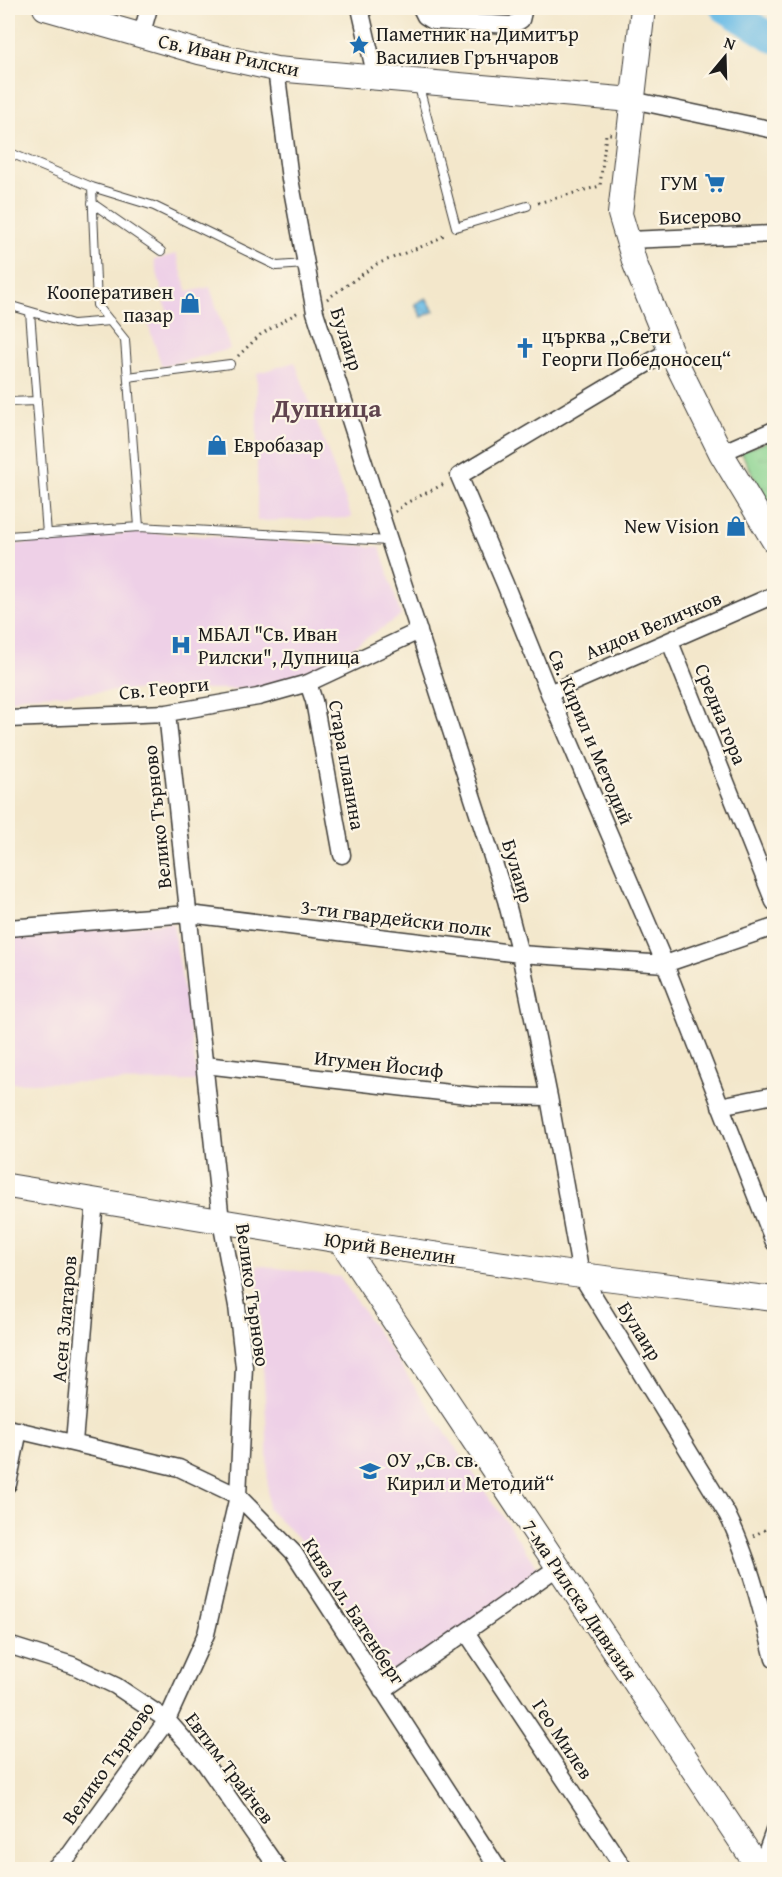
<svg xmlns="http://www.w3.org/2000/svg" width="782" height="1877" font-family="'Gentium Book Plus',serif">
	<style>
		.built { fill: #eed0e7 }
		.park { fill: url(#park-tufts); stroke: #527856; stroke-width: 1.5 }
		.water { fill: url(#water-waves); stroke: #436c81; stroke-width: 1.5 }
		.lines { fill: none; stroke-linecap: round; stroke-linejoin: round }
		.river { stroke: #6abce6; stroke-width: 28 }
		.lane-casing { stroke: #3c3a36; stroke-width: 10 }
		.street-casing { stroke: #3c3a36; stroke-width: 19 }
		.secondary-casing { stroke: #3c3a36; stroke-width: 26 }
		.path { stroke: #3c3a36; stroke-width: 3; stroke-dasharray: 1.5 4.5; stroke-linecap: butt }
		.lane { stroke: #fff; stroke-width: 8 }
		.street { stroke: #fff; stroke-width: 16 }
		.secondary { stroke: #fff; stroke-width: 24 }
		.labels { text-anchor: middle; stroke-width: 4.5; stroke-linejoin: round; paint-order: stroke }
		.poi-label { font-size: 20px; fill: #1c1c1c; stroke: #fcf5e5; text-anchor: start }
		.street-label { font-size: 20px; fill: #1c1c1c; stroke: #fcf5e5 }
		.district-label { font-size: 26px; font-weight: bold; fill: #60444e; stroke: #fcf5e5 }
	</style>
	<defs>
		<pattern id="park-tufts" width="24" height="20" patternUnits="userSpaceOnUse" patternTransform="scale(1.5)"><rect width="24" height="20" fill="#88d38f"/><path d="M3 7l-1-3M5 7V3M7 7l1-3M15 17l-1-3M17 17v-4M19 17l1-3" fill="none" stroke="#75b57b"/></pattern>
		<pattern id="water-waves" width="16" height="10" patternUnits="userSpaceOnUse" patternTransform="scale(1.5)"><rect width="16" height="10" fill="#6abce6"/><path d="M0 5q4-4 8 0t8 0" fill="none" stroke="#5ba1c5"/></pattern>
	</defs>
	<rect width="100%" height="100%" fill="#fcf5e5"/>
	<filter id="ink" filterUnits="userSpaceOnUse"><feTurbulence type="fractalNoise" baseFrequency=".0167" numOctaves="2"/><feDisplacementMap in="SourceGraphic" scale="12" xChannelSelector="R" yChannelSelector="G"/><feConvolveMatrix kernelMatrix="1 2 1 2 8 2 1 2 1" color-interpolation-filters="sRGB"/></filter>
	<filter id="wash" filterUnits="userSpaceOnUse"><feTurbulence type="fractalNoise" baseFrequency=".008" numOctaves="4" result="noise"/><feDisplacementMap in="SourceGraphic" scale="24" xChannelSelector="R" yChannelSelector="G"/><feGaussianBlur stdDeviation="1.35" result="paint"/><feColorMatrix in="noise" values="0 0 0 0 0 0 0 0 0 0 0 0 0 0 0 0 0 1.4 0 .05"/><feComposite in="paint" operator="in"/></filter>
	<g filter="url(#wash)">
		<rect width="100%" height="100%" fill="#f3e7cb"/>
		<path class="built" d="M176 254 188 292 210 287 230 349 162 367 147 321 168 315 154 260Z
			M295 362 352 518 257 521V373Z
			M138 532 380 547 401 616 310 674 256 689H155L22 696 8 702V545Z
			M173 923 198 1081 8 1083V935Z
			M257 1265 340 1277 541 1573 393 1678 313 1553 268 1509 267 1434Z"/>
		<path class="park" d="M774 439V516L741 452Z"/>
		<path class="water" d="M426 298 434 311 422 317 415 304Z"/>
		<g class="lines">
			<path class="river" d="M724 8 774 39"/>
		</g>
	</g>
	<g filter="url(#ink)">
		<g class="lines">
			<g class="lane-casing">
				<path id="lane" d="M418 83 456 227 527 206
					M8 152 92 187 154 206 277 266 305 264
					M92 187 97 305 125 340 139 527
					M92 203 161 251
					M8 305 73 324 110 321
					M30 312 47 534
					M128 377 230 364
					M8 402 37 401
					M8 536 139 527 389 541"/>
			</g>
			<g class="street-casing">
				<path id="street" d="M360 8 376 78
					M421 8 425 16 433 21 512 25 521 20 524 8
					M141 36 149 8
					M276 69 290 179 315 312 506 900 520 954 549 1097 581 1275 727 1514C750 1560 761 1609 774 1659
					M632 100 774 130
					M628 240 774 234
					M670 350 459 476 505 584 549 693 665 964 774 1242
					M721 453 774 430
					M670 642 774 902
					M308 683 314 701 342 855
					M549 693 774 595
					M8 719 167 713 258 697 308 683 419 631
					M8 928 189 914 520 954 665 964 774 927
					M205 1065 476 1096 549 1097
					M720 1106 774 1095
					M8 1428 179 1468 238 1496 294 1553 499 1870
					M74 1442 95 1200
					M8 1484 19 1430
					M466 1632 625 1870
					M8 1645 72 1665 116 1686 167 1720 204 1762 279 1870
					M382 1691 558 1567
					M52 1870 70 1854 167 1720 206 1634 238 1496 244 1367 237 1306 221 1221 167 713
					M760 1870 774 1831"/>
			</g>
			<g class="secondary-casing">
				<path id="secondary" d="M45 8 199 52 276 69 632 100
					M643 8 620 214 635 264 670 350 721 453 774 541
					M8 1186 341 1241 581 1275 774 1299
					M341 1241 760 1870"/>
			</g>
			<path class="path" d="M538 203 600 186 606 134H611
				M327 299 377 264 433 242 447 233
				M238 356 260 335 300 311
				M395 512 406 503 446 483
				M753 1536 774 1525"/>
			<use href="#lane" class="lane"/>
			<use href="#street" class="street"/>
			<use href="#secondary" class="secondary"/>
		</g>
	</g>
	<defs>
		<g id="sight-bare" transform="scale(1.62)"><path d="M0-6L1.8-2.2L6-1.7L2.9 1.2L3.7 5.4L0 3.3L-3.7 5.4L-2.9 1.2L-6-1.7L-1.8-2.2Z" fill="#1f6fb2" stroke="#fcf5e5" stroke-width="2.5" paint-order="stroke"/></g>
		<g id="supermarket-bare" transform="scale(1.62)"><path d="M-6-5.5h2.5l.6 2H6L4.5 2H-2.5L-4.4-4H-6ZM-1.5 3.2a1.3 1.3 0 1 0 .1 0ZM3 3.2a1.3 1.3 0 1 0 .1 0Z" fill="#1f6fb2" stroke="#fcf5e5" stroke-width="2.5" paint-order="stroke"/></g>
		<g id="shop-bare" transform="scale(1.62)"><path d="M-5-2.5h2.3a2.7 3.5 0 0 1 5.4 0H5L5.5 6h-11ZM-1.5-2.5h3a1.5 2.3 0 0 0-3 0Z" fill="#1f6fb2" stroke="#fcf5e5" stroke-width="2.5" paint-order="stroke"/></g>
		<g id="church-bare" transform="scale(1.62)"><path d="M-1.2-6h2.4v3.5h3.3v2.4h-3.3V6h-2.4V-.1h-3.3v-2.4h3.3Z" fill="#1f6fb2" stroke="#fcf5e5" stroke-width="2.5" paint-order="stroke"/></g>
		<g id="hospital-bare" transform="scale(1.62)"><path d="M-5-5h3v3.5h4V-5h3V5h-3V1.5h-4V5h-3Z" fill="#1f6fb2" stroke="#fcf5e5" stroke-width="2.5" paint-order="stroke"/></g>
		<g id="school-bare" transform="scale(1.62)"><path d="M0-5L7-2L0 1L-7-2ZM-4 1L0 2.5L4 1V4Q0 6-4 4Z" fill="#1f6fb2" stroke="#fcf5e5" stroke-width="2.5" paint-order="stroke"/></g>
	</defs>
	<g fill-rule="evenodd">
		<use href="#sight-bare" x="359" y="45"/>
		<use href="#supermarket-bare" x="715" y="183"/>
		<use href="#shop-bare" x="190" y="303"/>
		<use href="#church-bare" x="525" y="348"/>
		<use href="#shop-bare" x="217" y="445"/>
		<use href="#shop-bare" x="736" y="526"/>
		<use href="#hospital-bare" x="181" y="645"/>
		<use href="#school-bare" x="370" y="1471"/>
	</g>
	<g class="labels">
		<g class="poi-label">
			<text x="376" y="41">Паметник на Димитър<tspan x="376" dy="23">Василиев Грънчаров</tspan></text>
			<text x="698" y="190" text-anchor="end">ГУМ</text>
			<text x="173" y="299" text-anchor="end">Кооперативен<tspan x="173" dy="23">пазар</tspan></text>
			<text x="542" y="343">църква „Свети<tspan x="542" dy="23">Георги Победоносец“</tspan></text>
			<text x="234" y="452">Евробазар</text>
			<text x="719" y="533" text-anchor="end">New Vision</text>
			<text x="198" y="641">МБАЛ "Св. Иван<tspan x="198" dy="23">Рилски", Дупница</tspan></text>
			<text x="387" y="1467">ОУ „Св. св.<tspan x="387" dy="23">Кирил и Методий“</tspan></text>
		</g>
		<g class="street-label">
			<text transform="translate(229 55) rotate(12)" y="7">Св. Иван Рилски</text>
			<text transform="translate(700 216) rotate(-2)" y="7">Бисерово</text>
			<text transform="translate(347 339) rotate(72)" y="7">Булаир</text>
			<text transform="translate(653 625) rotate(-23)" y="7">Андон Величков</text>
			<text transform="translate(164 688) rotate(-6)" y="7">Св. Георги</text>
			<text transform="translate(721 714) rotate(68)" y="7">Средна гора</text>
			<text transform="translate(591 737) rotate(67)" y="7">Св. Кирил и Методий</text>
			<text transform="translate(347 765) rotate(80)" y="7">Стара планина</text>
			<text transform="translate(157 817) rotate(-96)" y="7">Велико Търново</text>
			<text transform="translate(518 871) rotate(73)" y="7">Булаир</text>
			<text transform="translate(396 918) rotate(7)" y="7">3-ти гвардейски полк</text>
			<text transform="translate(379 1064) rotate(6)" y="7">Игумен Йосиф</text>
			<text transform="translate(390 1248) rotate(8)" y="7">Юрий Венелин</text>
			<text transform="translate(253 1295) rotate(82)" y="7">Велико Търново</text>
			<text transform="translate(64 1319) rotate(-85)" y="7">Асен Златаров</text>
			<text transform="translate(640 1331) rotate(58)" y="7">Булаир</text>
			<text transform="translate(580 1600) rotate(56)" y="7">7-ма Рилска Дивизия</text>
			<text transform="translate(354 1611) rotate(57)" y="7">Княз Ал. Батенберг</text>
			<text transform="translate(563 1739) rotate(56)" y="7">Гео Милев</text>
			<text transform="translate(108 1763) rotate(-55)" y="7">Велико Търново</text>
			<text transform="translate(230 1768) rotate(53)" y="7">Евтим Трайчев</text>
		</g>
		<g class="district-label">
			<text x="327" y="417">Дупница</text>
		</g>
	</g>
	<rect width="782" height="1877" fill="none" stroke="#fcf5e5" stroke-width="30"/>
	<g transform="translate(725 57) rotate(19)" stroke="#fcf5e5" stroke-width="4.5" paint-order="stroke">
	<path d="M0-4.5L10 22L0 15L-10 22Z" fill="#1c1c1c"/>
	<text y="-9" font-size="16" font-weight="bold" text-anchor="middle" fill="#1c1c1c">N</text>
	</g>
</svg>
